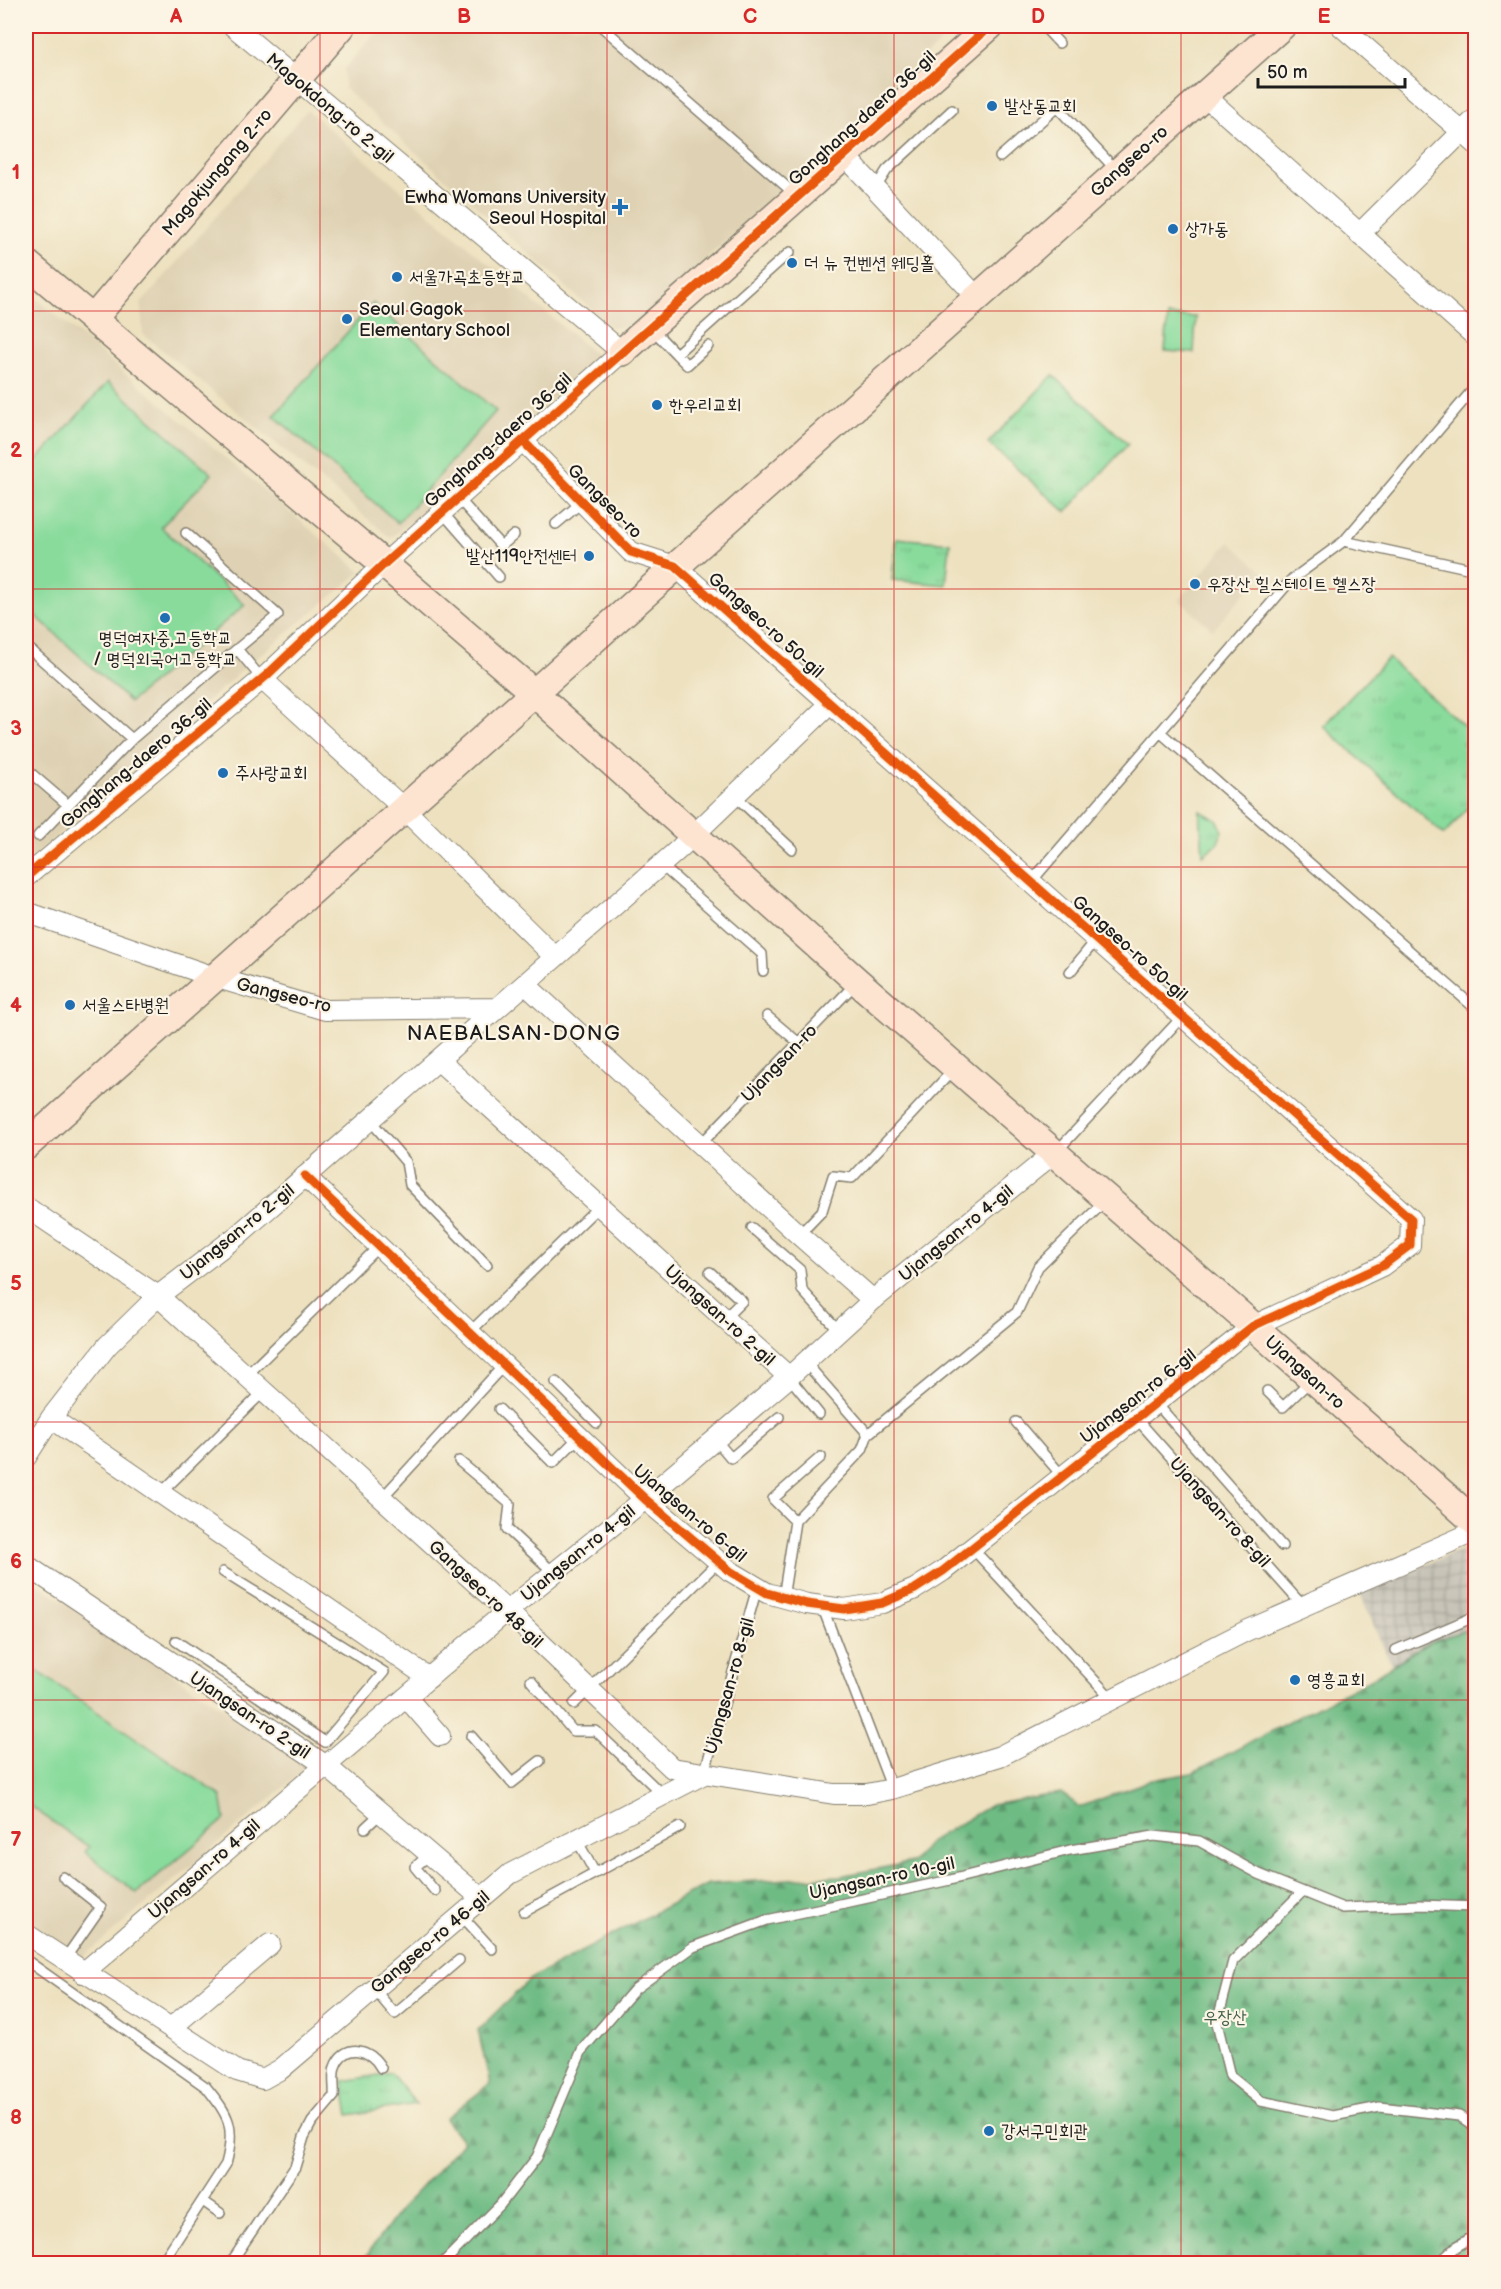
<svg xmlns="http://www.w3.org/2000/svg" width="1501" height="2289" font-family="'Balsamiq Sans','Poor Story',sans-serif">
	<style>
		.built { fill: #dfd2b4 }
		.industrial { fill: url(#industrial-grid) }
		.forest { fill: url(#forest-firs); stroke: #456c50; stroke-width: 1.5 }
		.park { fill: url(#park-tufts); stroke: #527c5c; stroke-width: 1.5 }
		.pitch { fill: #89db9c; stroke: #527c5c; stroke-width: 1.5 }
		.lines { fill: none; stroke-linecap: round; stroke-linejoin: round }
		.lane-casing { stroke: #847e6e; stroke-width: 12 }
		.street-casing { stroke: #847e6e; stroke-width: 22 }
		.secondary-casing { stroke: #847e6e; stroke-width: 30 }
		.lane { stroke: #fff; stroke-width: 9 }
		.street { stroke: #fff; stroke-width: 20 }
		.secondary { stroke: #fde4d1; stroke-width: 27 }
		.cycleway-casing { stroke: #fcf5e5; stroke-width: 13 }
		.cycleway { stroke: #e8590c; stroke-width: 9 }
		.grid { fill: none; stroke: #d62828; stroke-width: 1.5; stroke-opacity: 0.55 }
		.poi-dot { fill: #1f6fb2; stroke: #fcf5e5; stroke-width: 2 }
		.labels { text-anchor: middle; stroke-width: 4.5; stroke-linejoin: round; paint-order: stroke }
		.poi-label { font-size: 18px; fill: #1c1c1c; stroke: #fcf5e5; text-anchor: start }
		.street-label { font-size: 18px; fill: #1c1c1c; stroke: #fcf5e5 }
		.park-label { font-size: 18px; fill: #425f49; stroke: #fcf5e5 }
		.quarter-label { font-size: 21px; letter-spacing: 1.5px; fill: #1c1c1c; stroke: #fcf5e5 }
		.neatline { fill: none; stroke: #d62828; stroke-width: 2 }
		.grid-label { font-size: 20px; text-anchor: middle; font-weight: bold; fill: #d62828 }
	</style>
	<defs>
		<pattern id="industrial-grid" width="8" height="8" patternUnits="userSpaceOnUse" patternTransform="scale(1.5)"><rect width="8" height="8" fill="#c8c4b8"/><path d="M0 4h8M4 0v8" fill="none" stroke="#aba89e"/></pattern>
		<pattern id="forest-firs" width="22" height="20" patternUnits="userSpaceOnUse" patternTransform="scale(1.5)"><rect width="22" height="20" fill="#6ebb84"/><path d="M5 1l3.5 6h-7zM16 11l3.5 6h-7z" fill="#5a976b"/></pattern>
		<pattern id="park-tufts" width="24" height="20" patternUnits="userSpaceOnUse" patternTransform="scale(1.5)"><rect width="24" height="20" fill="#89db9c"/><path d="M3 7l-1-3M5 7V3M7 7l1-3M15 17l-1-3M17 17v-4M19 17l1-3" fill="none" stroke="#76bb86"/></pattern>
	</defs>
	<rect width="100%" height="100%" fill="#fcf5e5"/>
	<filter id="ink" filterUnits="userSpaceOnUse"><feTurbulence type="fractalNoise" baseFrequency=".0167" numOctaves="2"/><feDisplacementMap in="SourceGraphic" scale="12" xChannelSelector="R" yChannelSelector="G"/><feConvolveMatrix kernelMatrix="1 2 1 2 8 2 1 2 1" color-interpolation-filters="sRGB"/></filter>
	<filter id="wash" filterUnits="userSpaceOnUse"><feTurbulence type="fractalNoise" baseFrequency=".008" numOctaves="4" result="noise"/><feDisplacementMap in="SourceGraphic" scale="24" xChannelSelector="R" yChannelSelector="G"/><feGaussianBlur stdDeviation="1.35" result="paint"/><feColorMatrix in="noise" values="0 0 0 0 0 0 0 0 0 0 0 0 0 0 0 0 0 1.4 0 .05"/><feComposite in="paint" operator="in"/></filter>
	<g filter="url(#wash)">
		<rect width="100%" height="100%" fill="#ede1bf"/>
		<path class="built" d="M382 26H958L633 327H611L344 88V69Z
			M307 110 598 357 499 447 391 538 143 334 141 304Z
			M26 290 361 572 250 663 26 863Z
			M1229 542 1263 572 1213 630 1179 600Z
			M26 1576 309 1766 82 1958 26 1919Z"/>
		<path class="industrial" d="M1475 1544V1627L1430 1642 1392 1666 1359 1593Z"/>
		<path class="forest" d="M1475 1627V2263L360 2264 399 2211 463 2142 445 2119 490 2084 478 2030 530 1979 708 1884 840 1876 913 1862 929 1842 991 1805 1061 1793 1080 1807 1151 1780 1192 1773 1370 1679 1430 1642Z"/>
		<path class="park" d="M1053 375 1128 444 1066 512 988 443Z
			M896 538 950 543 946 585 892 580Z
			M1388 658 1475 736V800L1444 835 1323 726Z
			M1200 811 1217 820 1223 831 1217 844 1203 855Z
			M391 2073 416 2104 349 2115 343 2081Z"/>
		<path class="pitch" d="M373 303 496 411 398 523 274 416Z
			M1168 316 1196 317 1194 353 1165 351Z
			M108 382 212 474 161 527 245 605 130 702 26 607V472Z
			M31 1667 221 1796 225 1819 137 1893 85 1852 89 1847 26 1803V1676Z"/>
	</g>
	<g filter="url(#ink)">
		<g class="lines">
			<g class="lane-casing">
				<path id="lane" d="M601 26 796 195
					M1043 26 1059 43
					M1000 157 1057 107 1116 170
					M875 189 887 170 952 110
					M652 329 676 354 790 252
					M676 354 687 365 708 346
					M26 375V378
					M458 498 501 546 514 535
					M442 512 499 577
					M556 524 582 502
					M186 533 278 615 237 649
					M1344 541 1476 570
					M26 646 132 739 237 649 262 679
					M1160 732 1476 1009
					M26 769 68 805
					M735 796 792 849
					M38 836 132 739
					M661 865 762 954 763 971
					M1031 882 1291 580 1344 541 1476 386
					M1070 972 1096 940
					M767 1016 799 1043
					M370 1120 406 1162 410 1185 487 1265
					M700 1145 856 983
					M1057 1151 1182 1017
					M752 1228 800 1270 802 1290 839 1331
					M799 1235 822 1211 833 1176 852 1178 954 1069
					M710 1272 742 1301 725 1318
					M470 1332 599 1206
					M805 1362 868 1434
					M247 1375 379 1246
					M789 1377 819 1414
					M556 1382 597 1423
					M1267 1391 1283 1407 1311 1380
					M1156 1403 1282 1546
					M499 1409 553 1463 579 1437
					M1137 1419 1303 1606
					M1016 1422 1063 1477
					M868 1434 1017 1312 1038 1267 1105 1201
					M715 1439 731 1458 779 1417
					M459 1461 510 1504 507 1529 554 1573
					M160 1494 264 1391
					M382 1498 504 1365
					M795 1521 773 1499 821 1457
					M972 1548 1112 1699
					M783 1598 795 1521 862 1450 868 1434
					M822 1606 892 1789
					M176 1641 325 1742 384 1672 223 1572
					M1396 1650 1476 1616
					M531 1681 573 1731H596L663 1795
					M574 1704 718 1562
					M471 1736 512 1783 540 1761
					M704 1774 757 1588
					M365 1828 381 1813
					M577 1840 595 1873
					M430 1854 415 1867 435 1891
					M63 1877 101 1907 64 1960
					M1302 1892 1233 1961 1217 2023 1230 2076 1261 2101 1333 2116 1380 2107 1459 2116 1476 2127
					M524 1912 680 1827
					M461 1915 492 1949
					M26 1960 206 2087C229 2115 236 2127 226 2164L161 2264
					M374 1989 395 2014 459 1960
					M203 2201 220 2213
					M230 2264 295 2167 304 2137 312 2122 334 2096C335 2087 332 2077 335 2067 344 2042 371 2048 381 2068
					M442 2264 500 2205 537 2157 582 2050 635 1989 693 1947 767 1920 950 1880 1070 1850 1154 1836 1199 1841 1259 1874 1343 1908 1420 1905 1476 1907
					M1438 2264 1456 2247 1476 2235"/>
			</g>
			<g class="street-casing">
				<path id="street" d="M1341 26 1476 144
					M1204 95 1476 337
					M844 155 977 297
					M1359 234 1476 118
					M262 679 403 808 555 957
					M26 877 267 675 384 564 622 352 233 26
					M26 912 214 977 325 1010 497 1008
					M525 984 799 1235 873 1300
					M438 1060 789 1377
					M305 1176 645 1499 730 1571 767 1593 807 1604 844 1609 882 1603 915 1589 943 1571 1253 1326 1382 1266 1410 1245 1411 1219 675 566 631 552 523 441
					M26 1207 158 1296 507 1611 672 1768 834 1794H867L892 1789 1000 1756 1246 1631 1476 1531
					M51 1418 429 1678
					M26 1457 51 1418 107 1346 158 1296 237 1236 679 849 830 704
					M26 1565 325 1765 481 1898
					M406 1697 440 1736
					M26 1934 237 2071 263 2079 281 2069 510 1874 704 1774
					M83 1973 507 1611 645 1499 789 1377 873 1300 1054 1153
					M171 2028 270 1944"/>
			</g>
			<g class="secondary-casing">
				<path id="secondary" d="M26 263 384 564 533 692 858 982 1253 1326 1476 1523
					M93 319 342 26
					M622 352 990 26
					M26 1146 1282 26"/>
			</g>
			<use href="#lane" class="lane"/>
			<use href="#street" class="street"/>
			<use href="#secondary" class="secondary"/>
			<g class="cycleway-casing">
				<path id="cycleway" d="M26 877 267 675 384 564 990 26
					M305 1176 645 1499 730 1571 767 1593 807 1604 844 1609 882 1603 915 1589 943 1571 1253 1326 1382 1266 1410 1245 1411 1219 675 566 631 552 523 441"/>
			</g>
			<use href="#cycleway" class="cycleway"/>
		</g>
	</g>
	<path class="grid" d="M320 26V2264M607 26V2264M894 26V2264M1181 26V2264M26 311H1476M26 589H1476M26 867H1476M26 1144H1476M26 1422H1476M26 1700H1476M26 1978H1476"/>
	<g class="poi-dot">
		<circle cx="992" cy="106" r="6"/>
		<path d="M617 198h6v6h6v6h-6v6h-6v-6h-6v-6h6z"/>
		<circle cx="1173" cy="229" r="6"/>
		<circle cx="792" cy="263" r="6"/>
		<circle cx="397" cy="277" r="6"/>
		<circle cx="347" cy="319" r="6"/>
		<circle cx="657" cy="405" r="6"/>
		<circle cx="589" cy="556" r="6"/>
		<circle cx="1195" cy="584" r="6"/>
		<circle cx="165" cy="618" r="6"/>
		<circle cx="223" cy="773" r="6"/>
		<circle cx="70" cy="1005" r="6"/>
		<circle cx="1295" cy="1680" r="6"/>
		<circle cx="989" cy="2131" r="6"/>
	</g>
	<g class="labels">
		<g class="poi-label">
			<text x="1004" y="112">발산동교회</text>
			<text x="606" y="203" text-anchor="end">Ewha Womans University<tspan x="606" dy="21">Seoul Hospital</tspan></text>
			<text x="1185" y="235">상가동</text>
			<text x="804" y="269">더 뉴 컨벤션 웨딩홀</text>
			<text x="409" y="283">서울가곡초등학교</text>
			<text x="359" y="315">Seoul Gagok<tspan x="359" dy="21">Elementary School</tspan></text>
			<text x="669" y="411">한우리교회</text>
			<text x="577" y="562" text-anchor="end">발산119안전센터</text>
			<text x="1207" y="590">우장산 힐스테이트 헬스장</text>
			<text x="165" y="644" text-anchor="middle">명덕여자중,고등학교<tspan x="165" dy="21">/ 명덕외국어고등학교</tspan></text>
			<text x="235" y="779">주사랑교회</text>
			<text x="82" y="1011">서울스타병원</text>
			<text x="1307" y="1686">영흥교회</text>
			<text x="1001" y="2137">강서구민회관</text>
		</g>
		<g class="street-label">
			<text transform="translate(330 108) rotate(40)" y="6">Magokdong-ro 2-gil</text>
			<text transform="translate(862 118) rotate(-42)" y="6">Gonghang-daero 36-gil</text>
			<text transform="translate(1129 161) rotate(-42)" y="6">Gangseo-ro</text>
			<text transform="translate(217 172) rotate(-50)" y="6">Magokjungang 2-ro</text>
			<text transform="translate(498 440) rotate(-42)" y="6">Gonghang-daero 36-gil</text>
			<text transform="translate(605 501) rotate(45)" y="6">Gangseo-ro</text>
			<text transform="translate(766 625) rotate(42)" y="6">Gangseo-ro 50-gil</text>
			<text transform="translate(136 763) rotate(-40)" y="6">Gonghang-daero 36-gil</text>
			<text transform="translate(1130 948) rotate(42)" y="6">Gangseo-ro 50-gil</text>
			<text transform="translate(284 995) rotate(14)" y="6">Gangseo-ro</text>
			<text transform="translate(779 1063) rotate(-46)" y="6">Ujangsan-ro</text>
			<text transform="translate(237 1232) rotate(-39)" y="6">Ujangsan-ro 2-gil</text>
			<text transform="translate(956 1233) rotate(-39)" y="6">Ujangsan-ro 4-gil</text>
			<text transform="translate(720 1315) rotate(42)" y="6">Ujangsan-ro 2-gil</text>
			<text transform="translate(1305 1372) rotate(42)" y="6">Ujangsan-ro</text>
			<text transform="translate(1138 1396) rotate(-38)" y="6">Ujangsan-ro 6-gil</text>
			<text transform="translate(1220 1512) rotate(48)" y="6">Ujangsan-ro 8-gil</text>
			<text transform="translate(690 1513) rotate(40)" y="6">Ujangsan-ro 6-gil</text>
			<text transform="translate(578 1553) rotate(-39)" y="6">Ujangsan-ro 4-gil</text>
			<text transform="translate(486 1594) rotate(43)" y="6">Gangseo-ro 48-gil</text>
			<text transform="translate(729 1686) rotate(-74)" y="6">Ujangsan-ro 8-gil</text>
			<text transform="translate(250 1715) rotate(34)" y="6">Ujangsan-ro 2-gil</text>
			<text transform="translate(204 1869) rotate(-41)" y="6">Ujangsan-ro 4-gil</text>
			<text transform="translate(882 1878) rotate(-12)" y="6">Ujangsan-ro 10-gil</text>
			<text transform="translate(430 1942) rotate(-40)" y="6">Gangseo-ro 46-gil</text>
		</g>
		<g class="park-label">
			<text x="1225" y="2023">우장산</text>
		</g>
		<g class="quarter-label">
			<text x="514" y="1040">NAEBALSAN-DONG</text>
		</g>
	</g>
	<rect width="1501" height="2289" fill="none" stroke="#fcf5e5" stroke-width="66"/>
	<path d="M1258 78v9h147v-9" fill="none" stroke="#1c1c1c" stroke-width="3"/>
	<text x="1267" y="78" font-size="18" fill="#1c1c1c" stroke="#fcf5e5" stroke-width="4.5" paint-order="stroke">50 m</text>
	<rect x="33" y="33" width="1435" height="2223" class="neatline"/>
	<g class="grid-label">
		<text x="176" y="23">A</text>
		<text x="464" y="23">B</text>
		<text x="750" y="23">C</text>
		<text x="1038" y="23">D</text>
		<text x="1324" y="23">E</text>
		<text x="16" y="179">1</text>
		<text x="16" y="457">2</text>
		<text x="16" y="735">3</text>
		<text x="16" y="1012">4</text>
		<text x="16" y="1290">5</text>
		<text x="16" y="1568">6</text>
		<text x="16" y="1846">7</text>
		<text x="16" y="2124">8</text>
	</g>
</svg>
